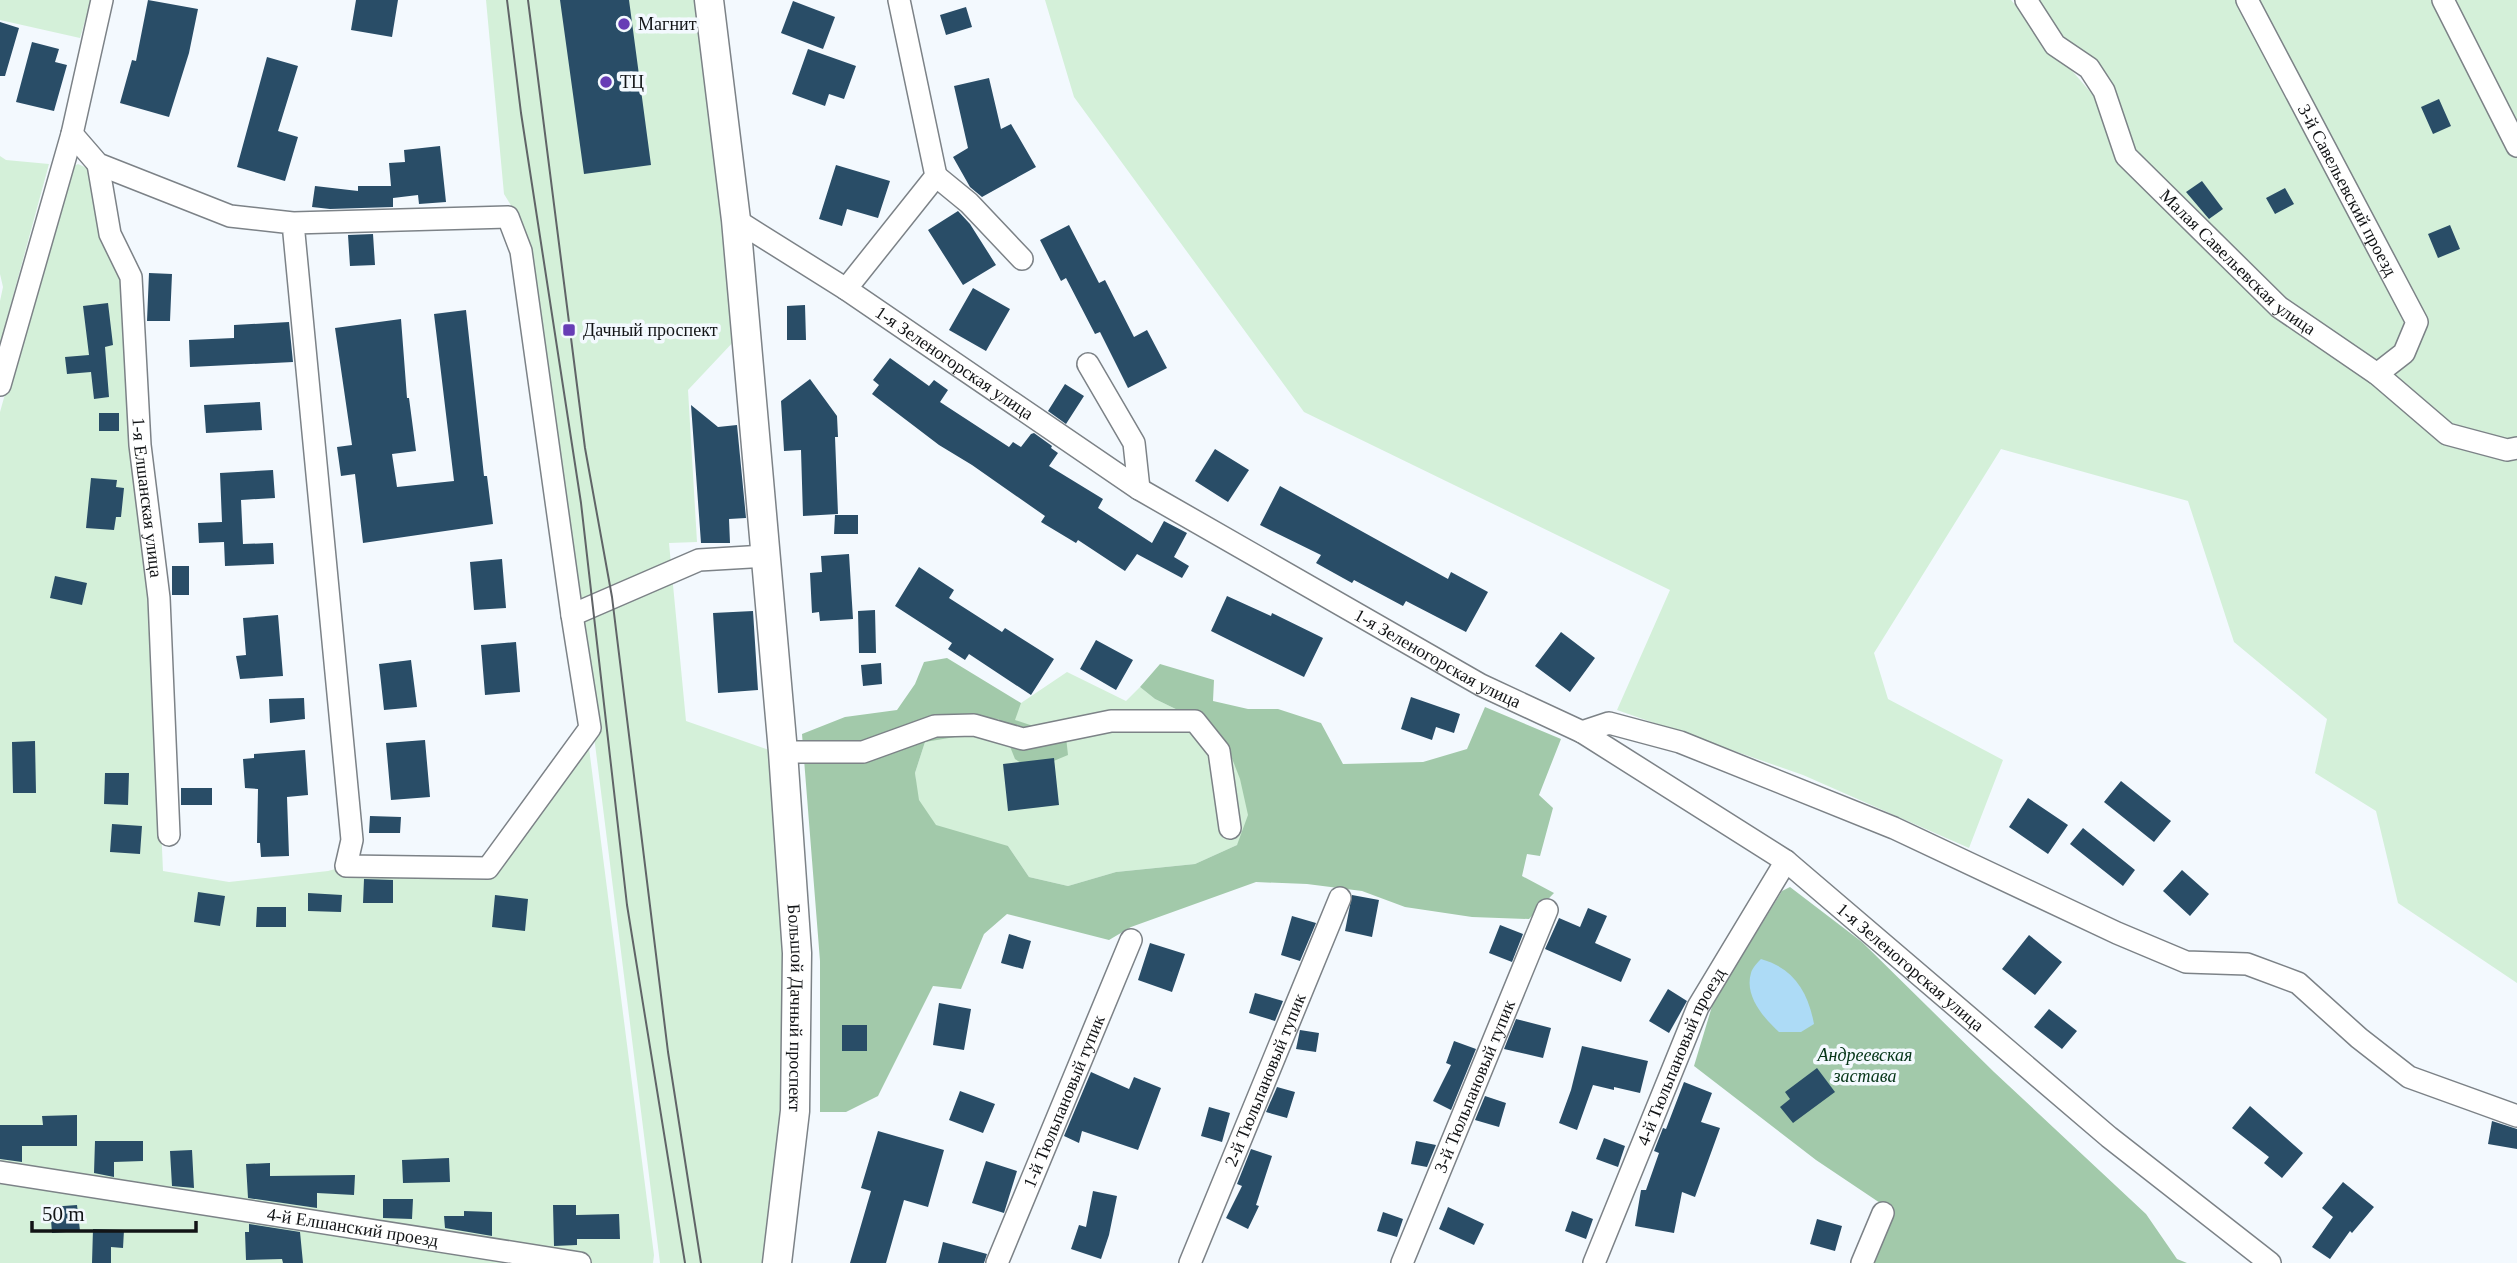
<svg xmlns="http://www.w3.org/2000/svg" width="2517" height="1263" font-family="Georgia,serif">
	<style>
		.green { fill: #d4f0d9 }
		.forest { fill: #a2c9aa }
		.water { fill: #addbf6 }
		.building { fill: #294d67 }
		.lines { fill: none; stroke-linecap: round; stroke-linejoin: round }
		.minor-casing { stroke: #7c8287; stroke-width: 24 }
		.major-casing { stroke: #7c8287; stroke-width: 31 }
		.minor { stroke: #fff; stroke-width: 21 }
		.major { stroke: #fff; stroke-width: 28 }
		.tram { stroke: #606467; stroke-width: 2 }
		.poi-dot { fill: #673db5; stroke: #f3f9fe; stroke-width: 2.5 }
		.labels { text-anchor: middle; stroke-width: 7; stroke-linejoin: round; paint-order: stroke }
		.poi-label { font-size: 18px; fill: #121416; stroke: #f3f9fe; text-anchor: start }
		.street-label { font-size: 18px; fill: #121416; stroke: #f3f9fe }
		.park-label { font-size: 18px; font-style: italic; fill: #043416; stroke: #f3f9fe }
	</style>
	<rect width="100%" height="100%" fill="#f3f9fe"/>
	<path class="green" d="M0 0H91L80 38 0 20Z
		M486 0H700L736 339 688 390 697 542 669 543 686 721 772 751 785 952 786 1111 768 1263H660L595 744 520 220 504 194Z
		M1045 0H2011L2130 138 2031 0H2517V983L2398 903 2376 811 2315 773 2327 719 2234 642 2188 501 2001 449 1874 653 1888 699 2003 760 1969 848 1803 775 1617 710 1670 590 1304 412 1074 97Z
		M0 156 6 160 49 164 0 344V301L3 287 0 274Z
		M78 164 89 169 123 281 151 598 163 871 229 882 328 871 346 866 488 868 589 748 654 1255 653 1263H0V412L68 169Z
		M1067 672 1126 701 1140 687 1155 699 1186 714 1228 748 1264 811 1237 845 1195 864 1116 872 1068 886 1029 877 1008 846 923 853 915 773 925 742 1021 703Z"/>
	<path class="forest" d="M947 658 1021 703 1015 720 1066 737 1068 755 1032 770 1015 759 999 719 981 718 973 734 925 742 915 773 919 800 936 825 1008 846 1029 877 1068 886 1116 872 1195 864 1237 845 1248 815 1240 779 1228 748 1186 714 1155 699 1140 687 1160 664 1214 680 1213 701 1248 709H1278L1321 723 1343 764 1423 762 1467 749 1485 707 1561 739 1539 795 1553 808 1540 856 1527 854 1522 876 1554 893 1529 919 1472 917 1405 907 1362 891 1307 884 1256 882 1131 927 1109 940 1007 914 984 934 961 989 933 986 878 1096 846 1112H820V961L802 734 845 717 897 710 915 684 924 662Z
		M1790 887 1862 942 1994 1072 2146 1214 2177 1259 2187 1263H1868L1895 1213 1816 1160 1694 1066 1713 1003 1782 891Z"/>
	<path class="water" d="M1761 959C1793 968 1808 991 1814 1024L1801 1032H1779C1764 1018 1744 996 1751 973 1752 968 1758 962 1761 959Z"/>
	<path class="building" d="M148 0 198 9 189 53 169 117 120 103 132 60 136 61Z
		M356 0H398L392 37 351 30Z
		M560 0H629L651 165 584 174Z
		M793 1 835 17 823 49 781 33Z
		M966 7 972 27 946 35 940 15Z
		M0 22 19 28 5 76H0Z
		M32 42 59 49 55 62 67 65 54 111 16 102Z
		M808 49 856 66 844 99 829 94 825 106 792 94Z
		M267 57 298 66 278 131 298 137 285 181 237 167Z
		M989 78 1001 129 1011 124 1036 167 982 197 970 187 953 157 968 148 954 86Z
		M2439 99 2451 126 2433 134 2421 107Z
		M440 146 446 202 419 204 418 195 393 198V207L330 209 312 207 315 186 358 191V186H391L389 163 405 162 404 150Z
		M836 165 890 181 878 218 847 209 842 226 819 219Z
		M2202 181 2223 209 2209 219 2186 192Z
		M2285 188 2294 204 2275 214 2266 198Z
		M958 211 970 224 996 265 963 285 928 230Z
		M1069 225 1099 283 1105 280 1134 337 1147 330 1167 368 1128 388 1100 332 1095 334 1066 278 1061 281 1040 240Z
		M2450 225 2460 249 2438 258 2428 234Z
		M373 234 375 265 350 266 348 235Z
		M149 273 172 274 170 321H147Z
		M973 288 1010 309 986 351 949 330Z
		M108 303 113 345 105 347 109 397 94 399 91 372 67 374 65 357 89 355 83 306Z
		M805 305 806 340H787V306Z
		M466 310 484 476H487L493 524 363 543 355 474 341 476 337 447 352 445 335 328 401 319 407 398H409L416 451 392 454 397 487 454 481 434 314Z
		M289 322 293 362 190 367 189 340 234 338V325Z
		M890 358 929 386 934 380 948 390 940 402 1009 447 1013 442 1021 447 1031 434 1034 433 1052 446 1051 448 1058 453 1049 466 1103 499 1098 508 1152 543 1164 521 1187 533 1174 557 1189 566 1182 578 1137 554 1125 571 1078 540 1076 543 1041 522 1045 516 972 465 939 445 872 394 879 385 873 380Z
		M810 379 837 416 838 437H835L838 514 803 516 801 450 784 451 781 401Z
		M1065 384 1084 396 1066 424 1048 411Z
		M260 402 262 430 206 433 204 405Z
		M691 405 718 427 737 425 746 518 729 519 730 543H701Z
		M99 413H119V431H99Z
		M1215 449 1249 470 1228 502 1195 481Z
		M273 470 275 498 241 500 243 544 273 543 274 564 225 566 224 542 199 543 198 523 222 522 220 473Z
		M91 478 117 480 116 487 124 488 121 517H116L114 530 86 528Z
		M1280 486 1448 579 1451 572 1488 592 1466 632 1406 601 1403 606 1354 580 1352 583 1316 563 1321 555 1260 525Z
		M835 515H858V534H834Z
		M849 554 853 619 820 621 819 612 812 613 810 573 822 572 821 556Z
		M502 559 506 608 474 610 470 562Z
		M172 566H189V595H172Z
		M919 567 954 590 949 598 1002 632 1005 628 1054 659 1031 695 969 654 965 660 948 649 952 643 895 606Z
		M55 576 87 583 82 605 50 598Z
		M1227 596 1271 616 1272 613 1323 638 1304 677 1211 631Z
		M875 610 876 653H859L858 611Z
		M753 611 758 690 718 693 713 613Z
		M278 615 283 676 240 679 236 656 246 655 243 618Z
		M1561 632 1595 658 1570 692 1535 666Z
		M1096 640 1133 660 1116 690 1080 669Z
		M516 642 520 692 485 695 481 645Z
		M411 660 417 707 384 710 379 664Z
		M881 663 882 684 863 686 861 665Z
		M1411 697 1460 714 1454 733 1436 727 1432 740 1401 729Z
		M304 698 305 719 270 723 269 699Z
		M425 740 430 797 391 800 386 743Z
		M35 741 36 793H13L12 742Z
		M305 750 308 795 287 797 289 856 261 857 260 843H257L258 789 245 788 243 759 254 758V754Z
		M1054 758 1059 805 1008 811 1003 764Z
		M105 773H129L128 805 104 804Z
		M2121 781 2171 821 2154 842 2104 802Z
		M181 788H212V805H181Z
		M2028 798 2068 825 2048 854 2009 827Z
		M370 816 401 817 400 833H369Z
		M112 824 142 826 140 854 110 852Z
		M2083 828 2135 870 2123 886 2070 844Z
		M2182 870 2209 894 2190 916 2163 891Z
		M364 879 393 880V903H363Z
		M198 892 225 896 220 926 194 922Z
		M308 893 342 895 341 912 308 911Z
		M495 895 528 899 525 931 492 927Z
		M1352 895 1379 900 1372 937 1345 931Z
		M257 907H286V927H256Z
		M1588 908 1607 916 1595 943 1631 959 1621 982 1545 949 1559 918 1580 927Z
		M1292 916 1316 923 1300 961 1281 955Z
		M1500 925 1523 934 1512 962 1489 953Z
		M1009 934 1031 941 1023 969 1001 963Z
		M2029 935 2062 962 2035 995 2002 969Z
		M1150 943 1185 954 1172 992 1138 980Z
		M1668 989 1687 1001 1669 1033 1649 1021Z
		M1255 993 1283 1001 1275 1021 1249 1013Z
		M939 1003 971 1009 964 1050 933 1045Z
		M2049 1009 2077 1031 2062 1049 2034 1027Z
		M1516 1019 1551 1028 1543 1058 1504 1049Z
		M842 1025H867V1051H842Z
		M1300 1030 1319 1033 1316 1052 1296 1049Z
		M1454 1041 1476 1049 1451 1110 1433 1101 1451 1065 1446 1063Z
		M1582 1046 1648 1061 1640 1093 1614 1087V1090L1593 1085 1577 1130 1559 1123 1571 1090Z
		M1817 1068 1835 1092 1793 1123 1780 1107 1790 1099 1785 1092Z
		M1091 1072 1129 1089 1134 1077 1161 1088 1138 1150 1082 1131 1079 1143 1064 1136Z
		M1684 1082 1712 1093 1701 1122 1720 1128 1695 1197 1682 1192 1674 1233 1635 1226 1641 1190H1646L1659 1153 1654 1151 1663 1128 1666 1129Z
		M1277 1087 1295 1092 1287 1118 1266 1112Z
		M960 1091 995 1104 983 1133 949 1120Z
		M1485 1096 1506 1103 1499 1127 1475 1120Z
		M2250 1106 2303 1153 2282 1178 2264 1163 2269 1157 2232 1128Z
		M1209 1107 1230 1113 1222 1142 1201 1136Z
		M77 1115V1146H22V1162L0 1159V1125H43L42 1116Z
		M2492 1121 2517 1129V1149L2488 1144Z
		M878 1131 944 1150 928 1207 904 1200 886 1263H850L871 1191 861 1188Z
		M1604 1138 1625 1146 1618 1167 1596 1159Z
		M95 1141H143V1161L114 1162V1177L94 1173Z
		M1416 1141 1436 1145 1427 1167 1411 1164Z
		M1251 1149 1272 1156 1256 1205 1259 1206 1248 1229 1226 1218 1242 1186 1237 1184Z
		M192 1150 194 1188 172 1186 170 1151Z
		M449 1158 450 1182 403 1183 402 1160Z
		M986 1161 1017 1171 1004 1213 972 1203Z
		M270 1163V1176L355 1175 354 1195 317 1193V1208L248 1198 246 1164Z
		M2343 1182 2374 1207 2352 1233 2350 1231 2330 1259 2312 1247 2333 1217 2322 1208Z
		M1093 1191 1117 1196 1109 1235 1101 1259 1071 1249 1079 1225 1086 1227Z
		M383 1199H413L412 1219 383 1218Z
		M77 1205 80 1231 52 1233 50 1207Z
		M553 1205H576V1215L619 1214 620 1239H577V1245L554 1246Z
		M1448 1207 1484 1224 1474 1245 1439 1229Z
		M464 1211 492 1212V1236L445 1228 444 1216H464Z
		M1572 1211 1593 1219 1586 1239 1565 1231Z
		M1383 1212 1403 1219 1397 1237 1377 1231Z
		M1817 1219 1842 1226 1835 1251 1810 1244Z
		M249 1224 300 1232 303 1263H283L282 1259 246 1260 245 1232H249Z
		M93 1229 124 1230 123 1248 111 1247V1263H92Z
		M943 1242 987 1254 984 1263H938Z"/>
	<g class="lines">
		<g class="minor-casing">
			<g id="minor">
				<path id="s1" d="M2026 0 2055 45 2089 68 2104 91 2126 156 2279 307 2377 374 2447 434 2507 450 2517 448"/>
				<path id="s2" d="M2247 0 2417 322 2404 353 2377 374"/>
				<path d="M2443 0 2517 146"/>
				<path d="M72 134 98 164 230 216 293 223 508 217 521 251 572 615 590 728 488 868 346 866 352 840 293 223"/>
				<path id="s3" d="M98 164 110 234 131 277 140 445 159 598 169 835"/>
				<path d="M936 176 969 203 1022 259"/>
				<path id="s4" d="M736 220 846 289 1139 489 1481 685 1582 732 1786 861 2109 1137 2270 1263"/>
				<path d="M846 289 936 176 899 0"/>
				<path d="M1088 364 1134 443 1139 489"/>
				<path d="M0 385 72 134 102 0"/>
				<path d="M572 615 699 560 766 556"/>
				<path d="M1582 732 1609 723 1680 742 1894 828 2117 933 2186 962 2247 964 2298 983 2359 1038 2409 1077 2517 1116"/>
				<path d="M783 752H863L935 726 974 725 1023 739 1111 721H1195L1219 751 1230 828"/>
				<path id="s5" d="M0 1172 580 1263"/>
				<path id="s6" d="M997 1263 1131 940"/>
				<path id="s7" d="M1190 1263 1340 898"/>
				<path id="s8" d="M1402 1263 1547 910"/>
				<path id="s9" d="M1594 1263 1698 1007 1786 861"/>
				<path d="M1862 1263 1883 1213"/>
			</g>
		</g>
		<g class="major-casing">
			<g id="major">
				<path id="s10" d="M709 0 736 220 783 752 797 953 795 1111 777 1263"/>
			</g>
		</g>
		<use href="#minor" class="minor"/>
		<use href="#major" class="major"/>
		<path class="tram" d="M507 0 521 113 581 503 627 905 685 1263
			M528 0 585 448 612 597 668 1052 701 1263"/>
	</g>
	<g class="poi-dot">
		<circle cx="624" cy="24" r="7"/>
		<circle cx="606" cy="82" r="7"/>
		<rect x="562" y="323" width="14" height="14" rx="3.5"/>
	</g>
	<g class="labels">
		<g class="poi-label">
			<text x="638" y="30">Магнит</text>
			<text x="620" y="88">ТЦ</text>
			<text x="583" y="336">Дачный проспект</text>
		</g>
		<g class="street-label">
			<text dy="6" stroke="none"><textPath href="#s2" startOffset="215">3-й Савельевский проезд</textPath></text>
			<text dy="6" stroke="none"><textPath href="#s1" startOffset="345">Малая Савельевская улица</textPath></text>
			<text dy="6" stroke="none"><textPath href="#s4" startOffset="261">1-я Зеленогорская улица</textPath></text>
			<text dy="6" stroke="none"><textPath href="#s3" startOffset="340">1-я Елшанская улица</textPath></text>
			<text dy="6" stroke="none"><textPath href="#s4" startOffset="828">1-я Зеленогорская улица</textPath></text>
			<text dy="6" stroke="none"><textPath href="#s4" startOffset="1395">1-я Зеленогорская улица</textPath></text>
			<text dy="6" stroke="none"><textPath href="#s10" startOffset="1012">Большой Дачный проспект</textPath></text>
			<text dy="6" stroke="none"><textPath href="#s9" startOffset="224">4-й Тюльпановый проезд</textPath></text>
			<text dy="6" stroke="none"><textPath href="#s7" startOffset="198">2-й Тюльпановый тупик</textPath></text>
			<text dy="6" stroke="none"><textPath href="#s8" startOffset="191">3-й Тюльпановый тупик</textPath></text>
			<text dy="6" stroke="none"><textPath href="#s6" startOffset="175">1-й Тюльпановый тупик</textPath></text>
			<text dy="6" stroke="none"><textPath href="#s5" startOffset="357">4-й Елшанский проезд</textPath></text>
		</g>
		<g class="park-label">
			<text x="1865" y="1061">Андреевская<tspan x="1865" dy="21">застава</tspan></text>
		</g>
	</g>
	<path d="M32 1221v10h164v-10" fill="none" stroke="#121416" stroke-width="3.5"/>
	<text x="42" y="1221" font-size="21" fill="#121416" stroke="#f3f9fe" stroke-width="5" paint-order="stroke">50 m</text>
</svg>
